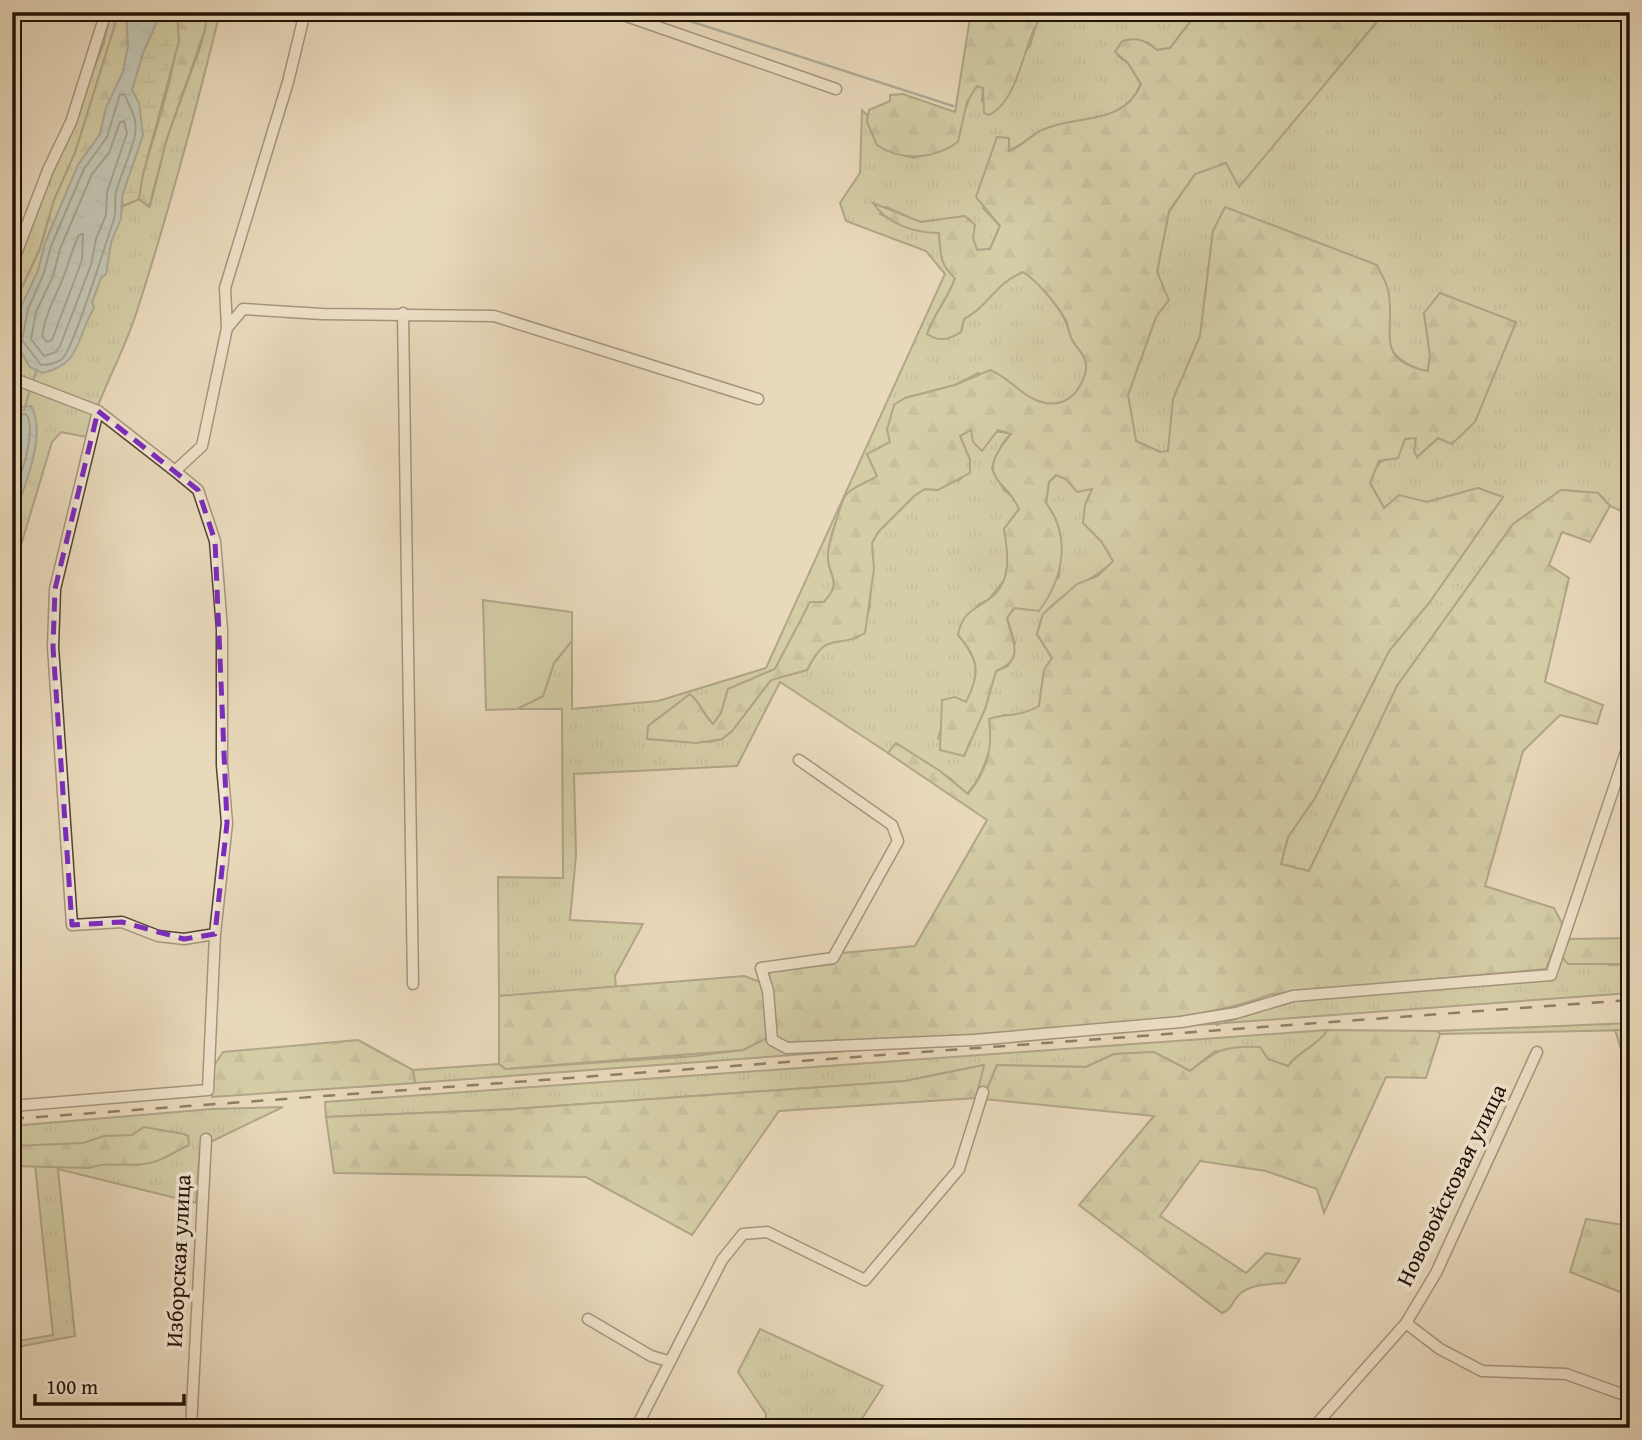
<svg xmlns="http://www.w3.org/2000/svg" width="1642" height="1440" font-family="'Gentium Book Plus',serif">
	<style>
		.grass { fill: url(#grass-tufts); stroke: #6e684a; stroke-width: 2 }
		.forest { fill: url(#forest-firs); stroke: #6e684a; stroke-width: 2 }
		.wetland { fill: url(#wetland-marsh); stroke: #6e684a; stroke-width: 2 }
		.garden { fill: #bbbe8d; stroke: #6e684a; stroke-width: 2 }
		.water { fill: url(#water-ripples); stroke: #697670; stroke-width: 2 }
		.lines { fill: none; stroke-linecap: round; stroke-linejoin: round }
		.shore { stroke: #5e665e; stroke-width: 2 }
		.stream { stroke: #697670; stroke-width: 2.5 }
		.minor-casing { stroke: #544433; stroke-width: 13 }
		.minor { stroke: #f1e6d3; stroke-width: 10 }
		.rail { stroke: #221206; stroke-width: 2.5; stroke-dasharray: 12 12; stroke-linecap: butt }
		.marked { fill: none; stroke: #7b2cbf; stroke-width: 5; stroke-dasharray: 14 9; stroke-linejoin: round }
		.labels { text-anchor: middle; stroke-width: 7; stroke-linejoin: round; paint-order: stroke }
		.street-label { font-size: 23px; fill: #221206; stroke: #f1e6d3 }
	</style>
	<defs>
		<pattern id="grass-tufts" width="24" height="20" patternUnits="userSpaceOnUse" patternTransform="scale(1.75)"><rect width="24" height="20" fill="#bbbe8d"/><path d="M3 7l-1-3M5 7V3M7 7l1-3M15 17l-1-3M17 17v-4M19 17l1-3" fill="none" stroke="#a0a278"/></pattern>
		<pattern id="forest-firs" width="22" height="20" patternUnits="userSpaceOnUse" patternTransform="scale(1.75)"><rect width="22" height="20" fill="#bbbe8d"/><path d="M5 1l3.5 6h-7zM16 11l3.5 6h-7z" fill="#a0a278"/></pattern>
		<pattern id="wetland-marsh" width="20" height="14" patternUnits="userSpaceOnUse" patternTransform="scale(1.75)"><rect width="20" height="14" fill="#bbbe8d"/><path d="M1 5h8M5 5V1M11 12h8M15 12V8" fill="none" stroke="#a0a278"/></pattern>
		<pattern id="water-ripples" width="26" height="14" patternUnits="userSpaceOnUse" patternTransform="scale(1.75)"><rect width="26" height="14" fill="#99b9b7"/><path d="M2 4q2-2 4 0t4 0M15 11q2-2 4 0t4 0" fill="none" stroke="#849e9c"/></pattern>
	</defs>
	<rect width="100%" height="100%" fill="#e9d9bb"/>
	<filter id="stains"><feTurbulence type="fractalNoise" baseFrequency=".00286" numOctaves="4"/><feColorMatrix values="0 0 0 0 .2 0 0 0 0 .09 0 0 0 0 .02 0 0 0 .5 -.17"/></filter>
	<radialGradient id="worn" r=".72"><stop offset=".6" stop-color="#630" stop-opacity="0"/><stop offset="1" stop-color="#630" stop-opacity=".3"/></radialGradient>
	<path class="grass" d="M110 12H119L75 153 54 200 40 248 12 309V271L104 43Z
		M207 12H220C195 114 168 215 136 314 122 357 99 394 87 437L61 432 52 442 12 575C12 557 9 537 13 520 22 483 48 443 31 406L12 408V339L30 367 88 318 94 308 92 302 101 278 106 274 111 242 123 206 139 199 150 206 167 138 202 42Z
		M1045 12H1182L1193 18 1170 48 1157 50 1147 42 1118 56 1128 63 1141 84C1123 128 1076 113 1041 131 1029 137 1021 146 1008 151L983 208 1000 226 990 249 977 250 965 216 920 222 886 207 880 214 914 230 939 233C941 253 939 264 955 278 949 298 934 313 927 334 940 342 948 340 961 332L964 319C989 306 993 284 1023 272 1037 280 1057 305 1065 320 1068 326 1069 334 1072 340 1077 349 1084 352 1086 363 1089 378 1074 401 1058 404 1039 407 997 381 978 373L955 385 905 398 891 442 867 454 877 476C870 482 859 484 853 490 841 501 828 540 828 557 829 580 843 581 824 602L810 603 775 669 728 689 721 713 713 724C703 714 701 703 690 695L648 726 660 740 710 742 722 739 732 731 771 680 807 670C823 639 827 644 857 638L870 607 872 543 878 532 914 496 925 489 938 490 948 483 960 480 970 460 960 436 971 429 1011 433 1003 443 992 469 1004 490 1014 498 1019 509 1004 529 1009 554 1005 579 989 599 978 605 958 635C979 660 981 673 966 703L942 700V726L938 738 964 756 985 709 996 671 1008 666 1015 643 1007 618 1014 608H1026L1059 577C1062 549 1064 526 1046 503L1049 482 1057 475 1093 489 1083 523 1101 541 1114 561C1094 580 1062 592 1044 614 1040 618 1039 628 1037 634L1052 658 1044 670 1039 706 1022 716 1003 715C989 742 988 770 967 794L951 779 896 743 888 753 780 682 737 766 574 774 576 855 570 920 643 924 615 976 616 987 499 996 498 877 563 878 562 709H517L543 696 554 663 572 641V709L658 701 766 668 945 274 926 251 846 221 840 203 860 173 862 110 868 116 867 122 883 149 914 158 952 146 972 91 977 86 983 87 982 100 1030 46 1037 21Z
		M1385 12H1630V515L1610 506 1598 493 1561 490 1513 524 1397 686 1309 871 1281 864 1288 837 1315 798 1389 651 1429 603 1503 497 1478 488 1427 502 1399 496 1384 508 1370 483C1377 453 1396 459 1405 439L1416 437 1417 457 1438 438 1452 444 1424 313 1430 355 1428 372C1378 358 1388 335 1388 291L1213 231 1200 336 1174 399 1168 451 1160 452 1136 441 1128 395 1156 317 1168 300 1157 272 1169 212 1195 174 1226 162 1239 186Z
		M1563 925 1570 939 1562 947 1610 965 1630 964V993L415 1083 413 1070 499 1064 506 1069 695 1056 743 1050 767 1038 1216 1012 1217 1025 1294 1000 1545 978Z
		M1630 1023V1030L1440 1034 1437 1031Z
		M1328 1030C1314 1049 1300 1049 1288 1066L1268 1059 1215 1051 1190 1071 1154 1052 1114 1054 1086 1067 997 1065 983 1099 976 1098 983 1065 905 1081 513 1109 326 1117 325 1102Z
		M283 1107 200 1147 196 1203 58 1169 75 1336 12 1348V1342L53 1335 35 1165 12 1167V1126L212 1109Z
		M760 1329 883 1386 856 1428H766V1414L738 1372Z"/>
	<path class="forest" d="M119 12H126L128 47 123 72 106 108 100 134 78 165 45 243 38 271 21 307 15 341 12 309 40 249 54 200 75 153Z
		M177 12H207L205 30 167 138 149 207 139 199 140 186C151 140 183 58 177 12Z
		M971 12H1045C1022 37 1022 99 989 115L984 113 983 88 977 86 967 102 958 142C934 159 902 162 877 145L867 122 869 110 890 101V95L903 94 955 112Z
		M1182 12H1385L1239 187 1226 163 1195 174 1169 211 1157 272 1169 300 1156 317 1128 395 1136 441 1160 452 1168 451 1173 399 1200 336 1213 231 1225 207 1377 265C1381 273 1386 282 1388 290 1397 329 1371 360 1428 371L1430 355 1424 313 1440 293 1516 322 1475 422 1452 444 1438 438 1417 457 1414 451 1416 438 1405 439 1398 458 1379 461 1370 483 1384 508 1399 495 1427 502 1478 488 1503 497 1429 603 1389 651 1315 798 1288 837 1281 864 1309 871 1397 686 1513 524 1561 490 1598 493 1610 506 1590 542 1562 532 1549 565 1569 578 1545 682 1603 705 1597 724 1560 715 1523 751 1485 886 1554 908 1563 925 1546 969 1272 994C1209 1018 1144 1021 1078 1027 981 1035 885 1040 789 1044L775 1037 769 972 833 964 842 953 915 946 987 820 888 753 896 743 940 771 968 794C987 771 993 749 989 719 1008 713 1020 717 1039 706L1044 670 1052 658 1037 634 1043 614 1077 584 1098 576 1113 561 1101 541 1083 523 1085 505 1092 489 1077 492 1066 479 1056 475 1049 482 1046 503C1072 537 1063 579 1039 611L1014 608 1007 618C1012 642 1026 659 996 671L985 709 964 756 940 750 942 700 955 697 966 702C981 673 979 659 958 635 962 613 972 611 988 600 1013 583 1008 553 1004 529L1019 509C1004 476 973 479 1011 434L998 430 982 451 973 442 971 430 960 436 970 460V473L938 490 925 489 914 496 878 532 872 543 874 569 865 633C835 651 828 628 807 670L771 680 732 731 722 739 697 743 647 739 648 726 690 694C701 703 703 715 713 724L721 713 728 689 775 669 810 602H824C845 579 826 577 828 553 829 543 841 503 845 496 852 486 868 483 877 476L867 454 890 442 887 430 894 405 905 398 955 385 990 370C1011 378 1023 399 1045 403 1057 405 1067 402 1075 393 1081 386 1087 373 1086 364 1085 353 1077 349 1073 341 1069 335 1069 327 1066 320 1058 306 1037 280 1023 272 994 284 989 306 964 319L961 332C948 340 940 342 927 334 935 312 949 297 955 278 939 264 941 253 939 233 915 233 887 224 873 203L921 222 965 216 975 225 973 238 977 250 990 249 1000 226 976 197 997 137 1009 138V151C1022 146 1030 136 1042 130 1076 114 1123 127 1141 84L1128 63 1115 52 1122 41C1137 37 1145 40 1157 50L1170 48 1193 18Z
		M1630 938V964H1568L1560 955 1570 939Z
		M744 976 763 983 767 1038 743 1050 506 1069 499 1064V996Z
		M1328 1030 1437 1031 1440 1034 1426 1078 1386 1077 1324 1213 1317 1189 1266 1171 1200 1161 1160 1216 1246 1273 1266 1253 1300 1259 1285 1283C1271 1284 1252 1284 1241 1293 1232 1300 1233 1309 1222 1313L1079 1205 1154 1116 983 1099 997 1065 1086 1067 1114 1054 1154 1052 1190 1071C1216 1050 1226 1045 1260 1047L1268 1059 1288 1066C1300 1050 1315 1048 1328 1030Z
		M1615 1030H1630V1078Z
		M358 1040 413 1070 415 1083 212 1097 213 1067 223 1052Z
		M984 1065 976 1098 779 1111 692 1235 586 1177 334 1173 326 1117 513 1109 905 1081Z
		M144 1127 184 1134 188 1136 189 1145C174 1152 161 1162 144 1164 125 1167 106 1161 89 1168L12 1166V1146L83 1143 104 1136 132 1135Z
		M1586 1219 1630 1226V1296L1570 1272Z"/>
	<path class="wetland" d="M161 12H177L179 41 143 174 139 199 123 206 122 196 143 135 131 91 143 53Z"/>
	<path class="garden" d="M483 600 572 612V641L554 663 543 696 517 709 486 710Z"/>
	<path class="water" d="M126 12H161L143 53 132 90 139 103 143 135 122 196 121 219 111 242 106 274 101 278 92 302 94 308C76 337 82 365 42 373L30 367 15 341 21 307 38 271 45 243 78 165 100 134 106 108 123 72 128 47Z
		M31 406C48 435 22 492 12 523V408Z"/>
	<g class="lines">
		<path class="shore" d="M120 94 125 95C130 109 138 118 135 135 131 154 121 173 116 192 114 201 117 210 114 219 107 239 73 351 62 359 57 363 47 365 41 365L22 340 28 309 44 273 51 246 84 169 107 137Z
			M124 121 127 133 107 192 106 215 96 239 91 265 60 346 56 352 44 356 31 339 36 312 53 276 60 249 92 174 109 153 120 122Z
			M83 234 82 260 52 340 47 342 42 336C45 316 53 301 61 283 68 267 71 251 79 235Z
			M12 415 26 414C38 430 19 481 12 501"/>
		<path class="stream" d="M662 12 953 106
			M32 383 37 370
			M24 410 30 390"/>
		<g class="minor-casing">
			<path id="minor" d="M615 12 836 89
				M12 264 48 170 71 122 106 12
				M403 313 413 984
				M227 328 243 309 322 314 494 316 758 399
				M12 378 98 411 175 471 198 490 215 541 222 629V765L227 823 215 934 208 1090 12 1106
				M98 411 55 589 53 647 72 925 122 922 158 936 184 939 215 934
				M175 471 202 446 227 328 225 288 288 82 305 12
				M799 760 892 825 898 841 833 958 761 968 768 991 772 1040 787 1048 974 1040 1181 1022 1236 1013 1293 996 1551 975 1630 740
				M588 1319 651 1356 668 1361
				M1406 1323 1440 1349 1482 1371 1566 1374 1630 1397
				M191 1428 206 1139
				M636 1428 722 1260 743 1234 767 1232 865 1280 959 1169 983 1092
				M1313 1428 1406 1323 1436 1273 1537 1052"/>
		</g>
		<use href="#minor" class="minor"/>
		<path class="rail" d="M12 1119 1630 1000"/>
	</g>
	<path d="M0 0H1642V1440H0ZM98 411 198 490 215 541 227 823 215 934 184 939 122 922 72 925 53 647 55 589Z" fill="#e9d9bb" fill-opacity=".55" fill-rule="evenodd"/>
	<path class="marked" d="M98 411 198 490 215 541 227 823 215 934 184 939 122 922 72 925 53 647 55 589Z"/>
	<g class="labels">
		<g class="street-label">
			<text transform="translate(1451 1185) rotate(-64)" y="8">Нововойсковая улица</text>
			<text transform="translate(178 1261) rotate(-87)" y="8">Изборская улица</text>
		</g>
	</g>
	<rect width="1642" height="1440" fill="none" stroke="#e9d9bb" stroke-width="42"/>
	<rect x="14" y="14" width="1614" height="1412" fill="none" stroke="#221206" stroke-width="3.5"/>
	<rect x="21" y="21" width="1600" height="1398" fill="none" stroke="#221206" stroke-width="2"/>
	<path d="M35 1394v10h149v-10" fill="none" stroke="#221206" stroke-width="3.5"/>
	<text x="46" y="1394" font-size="21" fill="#221206" stroke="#f1e6d3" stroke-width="5" paint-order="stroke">100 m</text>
	<rect width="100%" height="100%" filter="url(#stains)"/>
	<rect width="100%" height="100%" fill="url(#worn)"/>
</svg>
